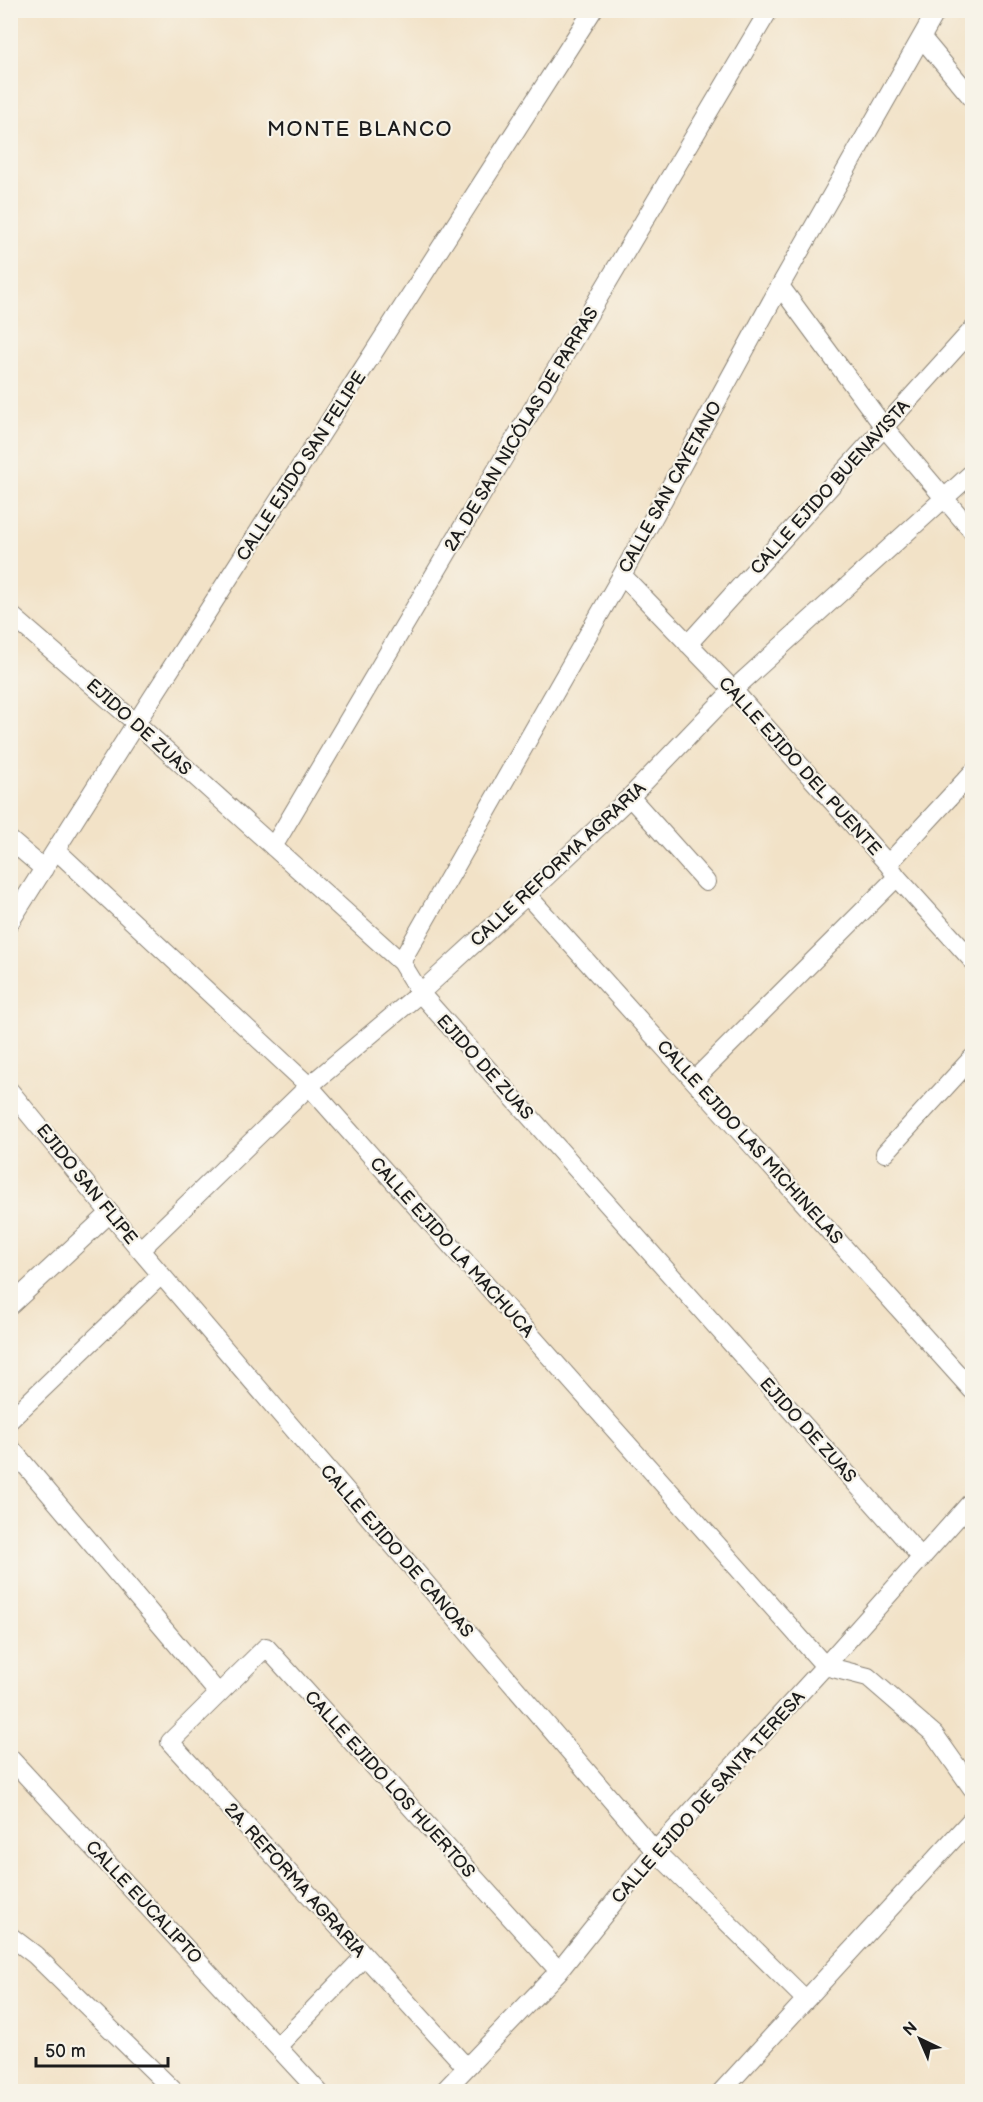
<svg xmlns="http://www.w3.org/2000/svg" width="983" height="2102" font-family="'Balsamiq Sans',sans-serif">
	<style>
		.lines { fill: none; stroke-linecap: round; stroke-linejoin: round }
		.minor-casing { stroke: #877f72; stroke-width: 20 }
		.minor { stroke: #fff; stroke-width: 18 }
		.labels { text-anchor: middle; stroke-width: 4.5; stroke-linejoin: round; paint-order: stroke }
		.street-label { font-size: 18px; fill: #1c1c1c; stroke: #f7f3e8 }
		.quarter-label { font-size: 21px; letter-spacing: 1.5px; fill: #1c1c1c; stroke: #f7f3e8 }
	</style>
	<rect width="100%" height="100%" fill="#f7f3e8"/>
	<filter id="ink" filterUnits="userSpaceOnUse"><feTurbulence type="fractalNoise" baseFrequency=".0167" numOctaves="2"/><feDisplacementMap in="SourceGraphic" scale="12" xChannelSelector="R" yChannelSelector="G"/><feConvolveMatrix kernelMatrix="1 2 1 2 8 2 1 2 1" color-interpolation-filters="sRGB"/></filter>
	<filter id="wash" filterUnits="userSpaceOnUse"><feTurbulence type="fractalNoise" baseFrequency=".008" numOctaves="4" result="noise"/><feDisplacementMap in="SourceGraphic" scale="24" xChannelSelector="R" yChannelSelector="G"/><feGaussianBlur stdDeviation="1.35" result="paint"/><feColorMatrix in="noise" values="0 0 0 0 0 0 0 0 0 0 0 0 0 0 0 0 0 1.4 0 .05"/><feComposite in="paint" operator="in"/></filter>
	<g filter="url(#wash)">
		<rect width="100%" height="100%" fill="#f2e2c7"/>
	</g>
	<g filter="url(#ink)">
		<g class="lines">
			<g class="minor-casing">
				<path id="minor" d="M922 38 972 98
					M780 286 884 427 972 531
					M622 575 733 690 888 864 897 877 972 960
					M10 614 136 723 401 962 420 993 922 1558
					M688 644 972 330
					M630 797 706 882
					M10 840 44 869
					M273 847 769 10
					M56 850 309 1086 825 1666 868 1677 934 1734 972 1788
					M888 864 972 773
					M527 895 972 1390
					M10 922 136 723 593 10
					M401 962 622 575 780 286 937 10
					M694 1080 897 877
					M10 1091 140 1250 655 1851 805 1999
					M885 1153 972 1058
					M140 1250 309 1086 420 993 527 895 630 797 733 690 972 473
					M10 1306 110 1213
					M10 1420 161 1275
					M10 1447 218 1693
					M10 1758 319 2092
					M10 1936 35 1955 175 2092
					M278 2046 365 1956
					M466 2067 170 1742 266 1647 559 1971
					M443 2092 559 1971 655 1851 825 1666 972 1501
					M721 2092 972 1819"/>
			</g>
			<use href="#minor" class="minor"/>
		</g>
	</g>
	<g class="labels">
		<g class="street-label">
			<text transform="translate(521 429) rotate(-59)" y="6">2A. DE SAN NICÓLAS DE PARRAS</text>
			<text transform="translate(301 466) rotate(-57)" y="6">CALLE EJIDO SAN FELIPE</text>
			<text transform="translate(670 487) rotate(-61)" y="6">CALLE SAN CAYETANO</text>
			<text transform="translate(830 487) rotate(-48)" y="6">CALLE EJIDO BUENAVISTA</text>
			<text transform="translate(139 727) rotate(42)" y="6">EJIDO DE ZUAS</text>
			<text transform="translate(800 766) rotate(48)" y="6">CALLE EJIDO DEL PUENTE</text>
			<text transform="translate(558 864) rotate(-43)" y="6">CALLE REFORMA AGRARIA</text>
			<text transform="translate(485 1067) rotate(48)" y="6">EJIDO DE ZUAS</text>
			<text transform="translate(750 1142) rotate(48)" y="6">CALLE EJIDO LAS MICHINELAS</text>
			<text transform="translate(87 1184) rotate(51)" y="6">EJIDO SAN FLIPE</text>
			<text transform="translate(452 1247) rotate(48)" y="6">CALLE EJIDO LA MACHUCA</text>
			<text transform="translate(808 1430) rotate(48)" y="6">EJIDO DE ZUAS</text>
			<text transform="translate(397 1551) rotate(49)" y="6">CALLE EJIDO DE CANOAS</text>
			<text transform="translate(390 1784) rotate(48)" y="6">CALLE EJIDO LOS HUERTOS</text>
			<text transform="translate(708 1797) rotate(-48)" y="6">CALLE EJIDO DE SANTA TERESA</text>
			<text transform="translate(295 1880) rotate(48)" y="6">2A. REFORMA AGRARIA</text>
			<text transform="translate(144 1902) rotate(47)" y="6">CALLE EUCALIPTO</text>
		</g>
		<g class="quarter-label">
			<text x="360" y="136">MONTE BLANCO</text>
		</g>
	</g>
	<rect width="983" height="2102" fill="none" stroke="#f7f3e8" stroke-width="36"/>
	<g transform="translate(920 2039) rotate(316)" stroke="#f7f3e8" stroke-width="4.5" paint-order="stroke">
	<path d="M0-4.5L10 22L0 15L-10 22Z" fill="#1c1c1c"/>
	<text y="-9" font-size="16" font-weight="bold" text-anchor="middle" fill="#1c1c1c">N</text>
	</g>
	<path d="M36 2057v9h132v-9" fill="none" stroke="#1c1c1c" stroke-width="3"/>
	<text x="45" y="2057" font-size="18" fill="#1c1c1c" stroke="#f7f3e8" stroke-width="4.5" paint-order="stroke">50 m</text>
</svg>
